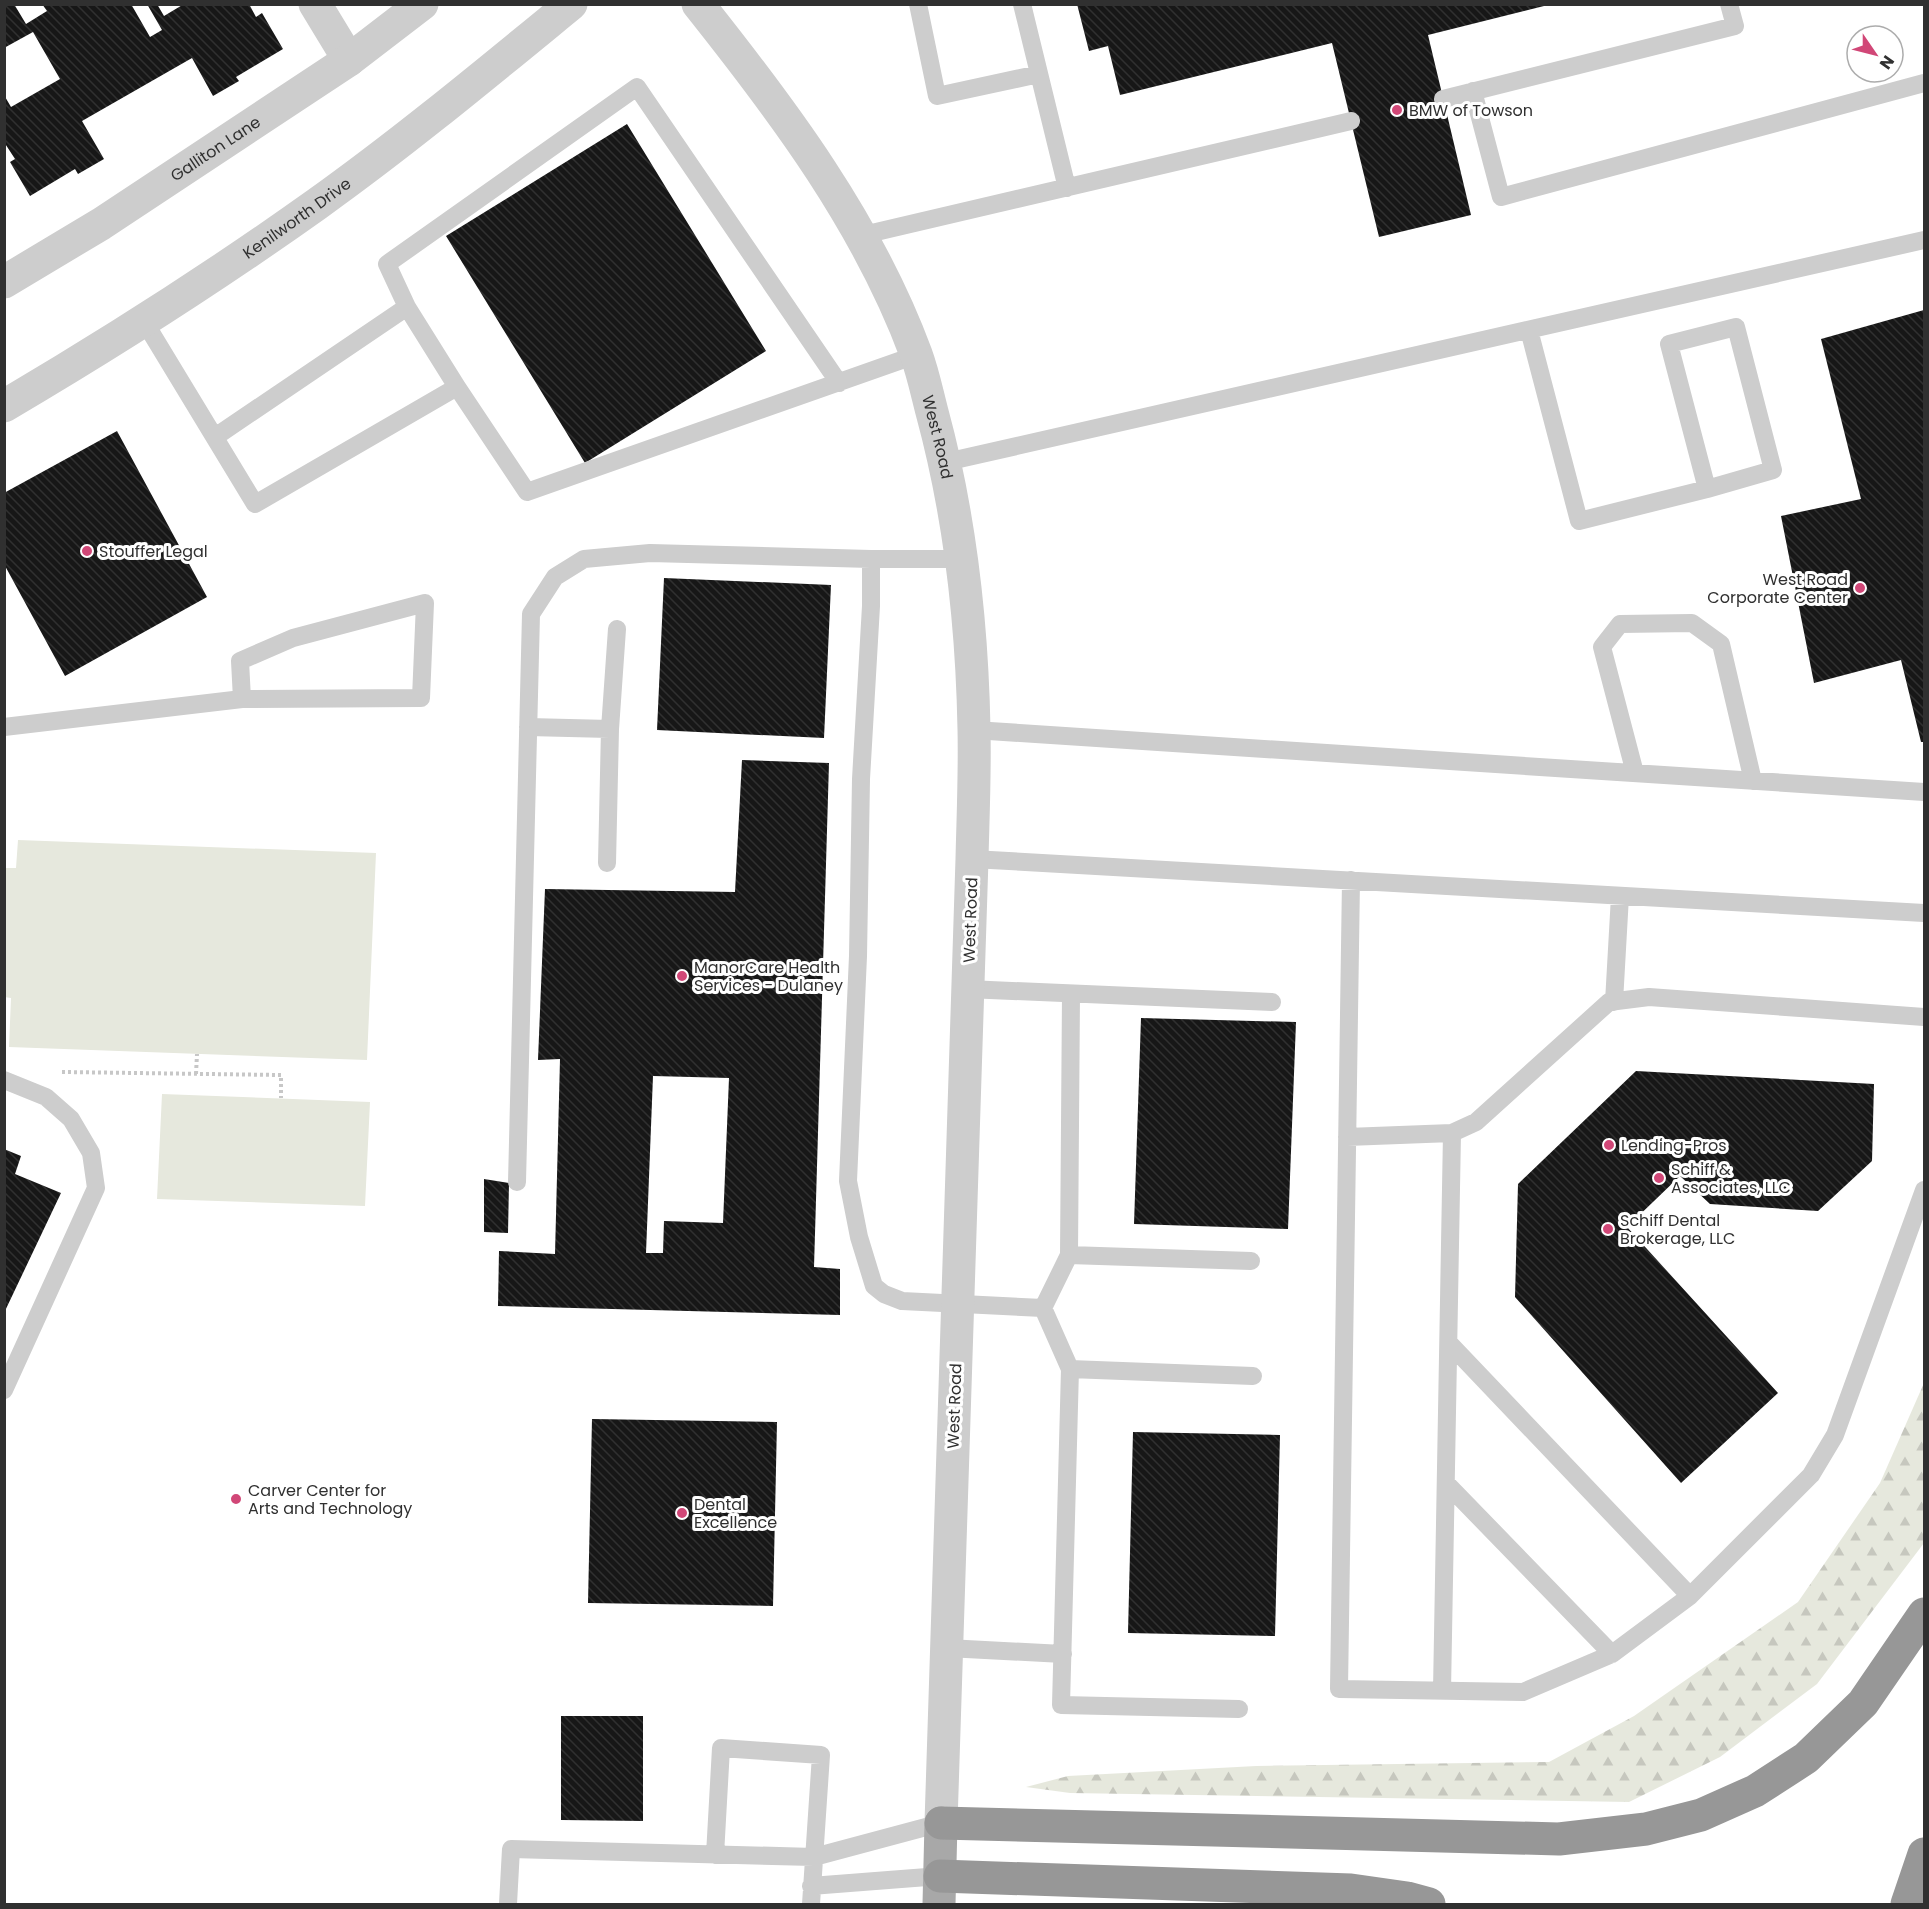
<svg xmlns="http://www.w3.org/2000/svg" width="1929" height="1909" font-family="Poppins,sans-serif">
	<style>
		.forest { fill: url(#forest-firs) }
		.garden { fill: #e6e8dd }
		.building { fill: url(#building-back-hatch); fill-rule: evenodd }
		.lines { fill: none; stroke-linecap: round; stroke-linejoin: round }
		.path { stroke: #c7c7c7; stroke-width: 4; stroke-dasharray: 3 3; stroke-linecap: butt }
		.service { stroke: #cdcdcd; stroke-width: 18 }
		.minor { stroke: #cdcdcd; stroke-width: 33 }
		.tertiary { stroke: #cdcdcd; stroke-width: 33 }
		.primary { stroke: #a8a8a8; stroke-width: 33 }
		.motorway { stroke: #979797; stroke-width: 33 }
		.poi-dot { fill: #d14777; stroke: #fff; stroke-width: 2 }
		.labels { text-anchor: middle; stroke-width: 6; stroke-linejoin: round; paint-order: stroke }
		.poi-label { font-size: 16px; fill: #303030; stroke: #fff; text-anchor: start }
		.street-label { font-size: 16px; fill: #303030; stroke: #fff }
	</style>
	<defs>
		<pattern id="forest-firs" width="22" height="20" patternUnits="userSpaceOnUse" patternTransform="scale(1.5)"><rect width="22" height="20" fill="#e6e8dd"/><path d="M5 1l3.5 6h-7zM16 11l3.5 6h-7z" fill="#c6c7be"/></pattern>
		<pattern id="building-back-hatch" width="6" height="6" patternUnits="userSpaceOnUse" patternTransform="scale(1.5)"><rect width="6" height="6" fill="#171717"/><path d="M-1 5l2 2M0 0l6 6M5-1l2 2" fill="none" stroke="#303030"/></pattern>
	</defs>
	<rect width="100%" height="100%" fill="#fff"/>
	<path class="forest" d="M1924 1383V1543L1817 1684 1720 1757 1629 1802 1070 1793 1026 1787 1068 1776 1256 1766 1549 1762 1634 1716 1798 1602 1880 1483Z"/>
	<path class="garden" d="M18 840 376 853 367 1060 9 1047 11 998 4 997V868H16Z
		M162 1094 370 1102 365 1206 157 1199Z"/>
	<path class="building" d="M4 4H14L26 24 47 11 42 4H131L150 37 162 30 147 4H157L164 16 184 4H249L256 17 262 13 283 49 236 77 239 81 213 96 192 58 82 121 104 159 78 174 75 169 30 196 10 162 15 159 4 142V95L11 107 60 79 33 32 4 48Z
		M1077 4H1548V5L1428 35 1471 215 1379 237 1332 43 1120 95 1108 46 1089 51Z
		M627 124 766 351 585 463 446 236Z
		M1924 310V742H1921L1901 660 1814 683 1781 516 1861 499 1821 339Z
		M117 431 207 597 65 676 4 564V493Z
		M664 578 831 585 824 738 657 730Z
		M742 760 829 763 814 1267 840 1269V1315L498 1306 499 1251 555 1254 560 1059 538 1060 545 889 735 892ZM653 1076 729 1078 723 1223 664 1221 663 1253H646Z
		M1141 1018 1296 1022 1288 1229 1134 1224Z
		M1636 1071 1874 1084 1872 1161 1818 1211 1710 1204 1680 1176 1627 1227 1778 1393 1681 1483 1515 1297 1518 1184Z
		M4 1149 21 1156 15 1174 61 1193 4 1313Z
		M484 1179 509 1183 508 1233 484 1232Z
		M592 1419 777 1422 773 1606 588 1603Z
		M1133 1432 1280 1435 1275 1636 1128 1633Z
		M561 1716H643V1821L561 1820Z"/>
	<g class="lines">
		<path class="path" d="M62 1072 281 1075V1098
			M196 1074 197 1054
			M4 1904H5"/>
		<path class="service" d="M918 4 937 96 1039 74
			M1022 4 1067 188
			M1473 91 1501 197 1924 83
			M1443 99 1735 26 1729 4
			M859 236 1351 121
			M407 307 387 264 637 87 839 383
			M144 321 255 504 457 387 407 307 215 437
			M1529 330 1579 521 1707 489 1773 470 1736 327 1669 344 1707 489
			M457 387 527 492 916 355
			M946 462 1924 240
			M871 559V606L861 779 858 956 848 1181 859 1237 874 1286 884 1294 902 1301 1043 1308 1069 1255 1071 994
			M4 727 242 699 421 698 425 603 293 638 240 661 242 699
			M528 727 610 729
			M974 730 1924 792
			M1635 773 1602 647 1620 624 1692 623 1721 644 1753 781
			M972 859 1924 913
			M607 863 610 729 617 629
			M1351 880 1339 1689 1523 1692 1612 1654 1690 1596 1811 1475 1835 1435 1924 1190
			M967 989 1272 1002
			M1614 1002 1620 896
			M4 1080 46 1097 71 1119 91 1153 96 1188 4 1390
			M1347 1137 1452 1133 1476 1122 1609 1002 1649 997 1924 1017
			M517 1182 531 614 555 577 584 559 650 553 871 559H962
			M1069 1255 1251 1261
			M1043 1308 1070 1369 1061 1705 1239 1709
			M1449 1343 1690 1596
			M1070 1369 1253 1376
			M1446 1483 1612 1654
			M947 1648 1063 1654
			M1442 1691 1452 1133
			M715 1855 721 1748 821 1755 811 1904
			M811 1886 940 1876
			M508 1904 511 1849 814 1857 941 1823"/>
		<g class="minor">
			<path d="M315 4 349 60"/>
			<path id="s1" d="M4 282 101 224 349 60 422 4"/>
		</g>
		<g class="tertiary">
			<path id="s2" d="M698 4C784 112 868 224 916 354 923 373 927 393 932 412 960 515 972 622 974 729 975 773 973 816 972 859L941 1823"/>
			<path id="s3" d="M4 406C111 343 216 276 317 204 405 141 488 72 571 4"/>
		</g>
		<path class="primary" d="M939 1904 941 1823"/>
		<path class="motorway" d="M941 1823 1559 1839 1646 1829 1701 1815 1755 1791 1806 1758 1863 1703 1924 1614
			M940 1876 1351 1890 1407 1898 1429 1904
			M1907 1904 1924 1854"/>
	</g>
	<g class="poi-dot">
		<circle cx="1397" cy="110" r="6"/>
		<circle cx="87" cy="551" r="6"/>
		<circle cx="1860" cy="588" r="6"/>
		<circle cx="682" cy="976" r="6"/>
		<circle cx="1609" cy="1145" r="6"/>
		<circle cx="1659" cy="1178" r="6"/>
		<circle cx="1608" cy="1229" r="6"/>
		<circle cx="236" cy="1499" r="6"/>
		<circle cx="682" cy="1513" r="6"/>
	</g>
	<g class="labels">
		<g class="poi-label">
			<text x="1409" y="116">BMW of Towson</text>
			<text x="99" y="557">Stouffer Legal</text>
			<text x="1848" y="585" text-anchor="end">West Road<tspan x="1848" dy="18">Corporate Center</tspan></text>
			<text x="694" y="973">ManorCare Health<tspan x="694" dy="18">Services - Dulaney</tspan></text>
			<text x="1621" y="1151">Lending-Pros</text>
			<text x="1671" y="1175">Schiff &amp;<tspan x="1671" dy="18">Associates, LLC</tspan></text>
			<text x="1620" y="1226">Schiff Dental<tspan x="1620" dy="18">Brokerage, LLC</tspan></text>
			<text x="248" y="1496">Carver Center for<tspan x="248" dy="18">Arts and Technology</tspan></text>
			<text x="694" y="1510">Dental<tspan x="694" dy="18">Excellence</tspan></text>
		</g>
		<g class="street-label">
			<text dy="6" stroke="none"><textPath href="#s1" startOffset="250">Galliton Lane</textPath></text>
			<text dy="6" stroke="none"><textPath href="#s3" startOffset="348">Kenilworth Drive</textPath></text>
			<text dy="6" stroke="none"><textPath href="#s2" startOffset="500">West Road</textPath></text>
			<text transform="translate(970 920) rotate(-88)" y="6">West Road</text>
			<text transform="translate(954 1406) rotate(-88)" y="6">West Road</text>
		</g>
	</g>
	<rect width="1929" height="1909" fill="none" stroke="#303030" stroke-width="12"/>
	<g transform="translate(1875 54) rotate(125)"><circle r="28" fill="#ffffff" stroke="#acacac" stroke-width="1.5"/>
	<path d="M0-4.5L10 22L0 15L-10 22Z" fill="#d14777"/>
	<text y="-9" font-size="16" font-weight="bold" text-anchor="middle" fill="#303030">N</text>
	</g>
</svg>
